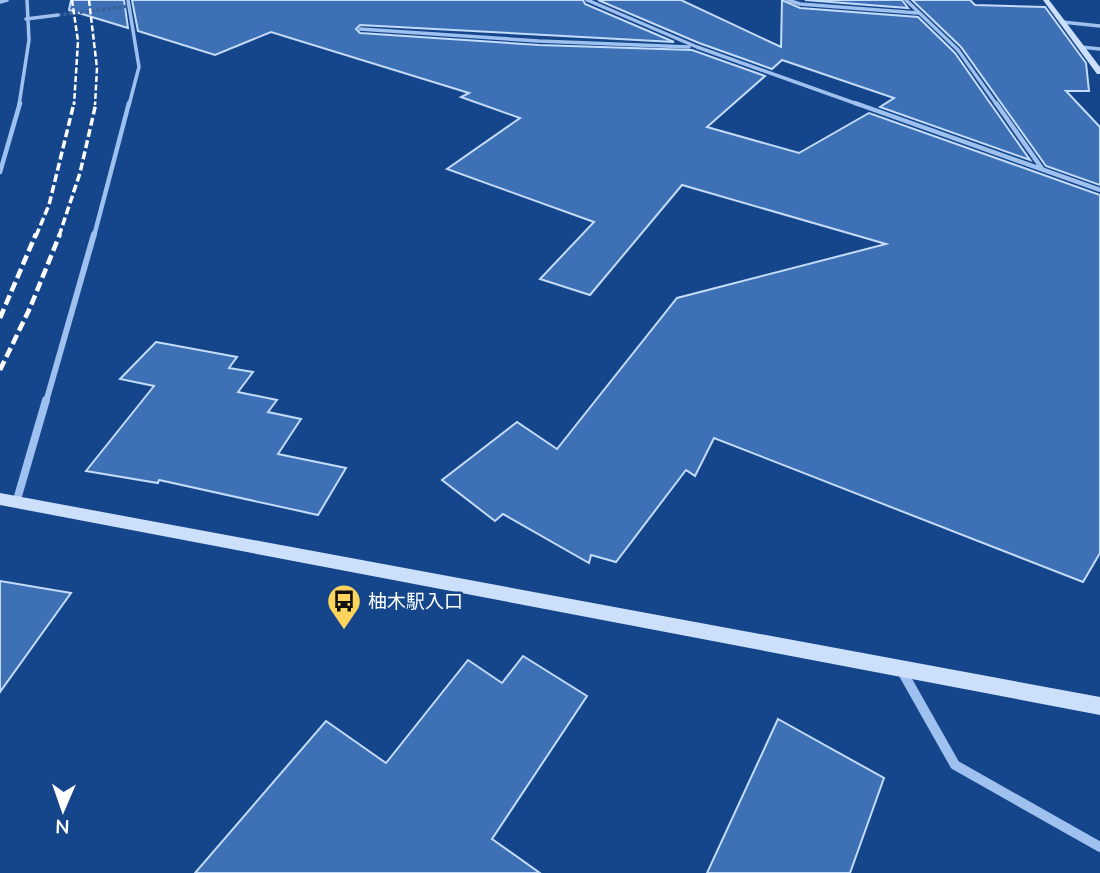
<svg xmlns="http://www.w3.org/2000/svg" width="1100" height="873" font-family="'Nunito Sans','Noto Sans JP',sans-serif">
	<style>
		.building { fill: #3d70b4; stroke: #c4dcfb; stroke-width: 2 }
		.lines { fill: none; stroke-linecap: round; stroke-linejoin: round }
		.street-tunnel { stroke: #38629c; stroke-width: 3.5; stroke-dasharray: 3.5 2; stroke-linecap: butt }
		.street-far4 { stroke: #9ec1ef; stroke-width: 3.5 }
		.street-far3 { stroke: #9ec1ef; stroke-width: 4.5 }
		.street-far2 { stroke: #9ec1ef; stroke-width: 6 }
		.street-far1 { stroke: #9ec1ef; stroke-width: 8 }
		.street { stroke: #9ec1ef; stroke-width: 10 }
		.secondary { fill: #ccdffb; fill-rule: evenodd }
		.rail-far2 { stroke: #fff; stroke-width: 2.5; stroke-dasharray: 6 2.5; stroke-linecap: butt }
		.rail-far1 { stroke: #fff; stroke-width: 3.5; stroke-dasharray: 8 3.5; stroke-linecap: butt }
		.rail { stroke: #fff; stroke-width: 4.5; stroke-dasharray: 10 4.5; stroke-linecap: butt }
		.labels { text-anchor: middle; stroke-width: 5; stroke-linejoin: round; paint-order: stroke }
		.poi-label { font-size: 19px; fill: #fff; stroke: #15468b; text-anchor: start }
	</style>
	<rect width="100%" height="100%" fill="#15468b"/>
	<path class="building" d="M71 0H124L128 28 69 10Z
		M132 0H583L585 4 674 42 360 25 356 29 360 33 539 45 692 50 765 76 707 127 799 153 869 113 1100 195V553L1083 582 714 438 695 476 686 470 616 562 591 555 589 563 503 514 495 521 442 480 517 422 557 449 677 298 886 244 682 185 590 295 540 279 594 222 447 169 520 118 461 97 469 93 271 32 215 55 138 31Z
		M598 0H681L781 47 782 0 800 8 918 17 955 53 1030 160 880 107 894 98 782 60 772 69 699 43Z
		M805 0H902L908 8Z
		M912 0H970L975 5 1045 7 1086 63 1089 91H1066L1100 127V185L1046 166 961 47Z
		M156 342 237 357 229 368 253 372 238 392 277 400 268 412 301 419 278 454 346 468 318 515 159 480 158 483 86 471 154 386 120 379Z
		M0 581 71 593 0 692Z
		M523 656 587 696 492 839 540 873H195L326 721 386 763 468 660 502 683Z
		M778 719 884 778 850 873H707Z"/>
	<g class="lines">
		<path class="street-tunnel" d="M58 15 130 6"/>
		<path class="street-far4" d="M128 0 139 67 129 105
			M587 0 697 47 860 105
			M788 0 800 4 918 13
			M906 0 958 50 997 105
			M0 2 7 0
			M26 19 58 15
			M1062 22 1100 26
			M360 29 539 41 689 47
			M1081 47 1100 49
			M19 105 29 40 27 0"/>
		<path class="street-far3" d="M855 103 1100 190
			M996 103 1043 170
			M0 172 20 103
			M94 236 129 103"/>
		<path class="street-far2" d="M46 402 94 234"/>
		<path class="street-far1" d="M16 503 46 400"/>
		<path class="street" d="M903 673 955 765 1100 847"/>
		<path class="secondary" d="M1043 0H1049L1100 67V74H1097Z
			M0 493 1100 697V715L0 505Z"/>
		<path class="rail-far2" d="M72 0 78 41 74 105
			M89 0 97 68 95 105"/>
		<path class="rail-far1" d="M36 236 49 205 74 103
			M59 236 80 173 96 103"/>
		<path class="rail" d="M0 318 36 234
			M0 370 30 308 60 234"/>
	</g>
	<defs>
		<g id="bus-pin" transform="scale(1.75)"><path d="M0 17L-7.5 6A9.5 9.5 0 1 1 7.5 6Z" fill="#ffd45c" stroke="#15468b"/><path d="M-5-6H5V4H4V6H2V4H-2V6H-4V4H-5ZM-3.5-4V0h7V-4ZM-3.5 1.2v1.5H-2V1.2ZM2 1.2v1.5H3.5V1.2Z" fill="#111"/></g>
	</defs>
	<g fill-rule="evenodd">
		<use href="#bus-pin" x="344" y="601"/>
	</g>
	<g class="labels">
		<g class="poi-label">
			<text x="368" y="608">柚木駅入口</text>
		</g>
	</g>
	<g transform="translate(63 810) rotate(182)" stroke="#15468b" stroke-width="5" paint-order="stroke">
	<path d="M0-5L12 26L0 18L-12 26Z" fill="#ffffff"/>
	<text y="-10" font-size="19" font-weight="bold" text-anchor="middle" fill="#ffffff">N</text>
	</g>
</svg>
